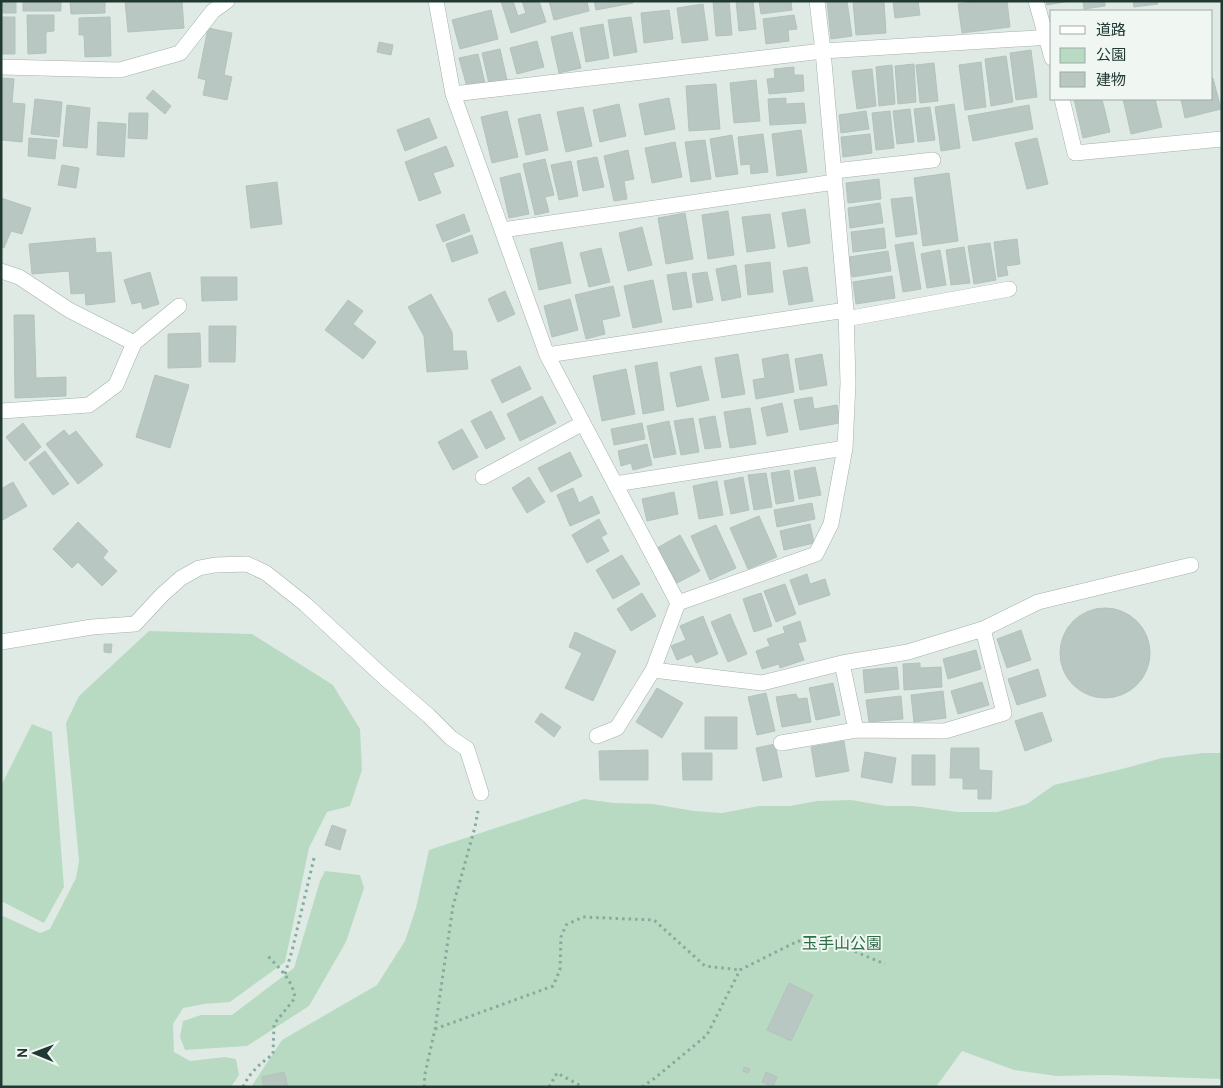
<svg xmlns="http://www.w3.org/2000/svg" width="1223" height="1088" font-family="Overpass,'Noto Sans JP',sans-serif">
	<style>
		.green { fill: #b9dac2 }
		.building { fill: #b8c7c1; stroke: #b3c3bc }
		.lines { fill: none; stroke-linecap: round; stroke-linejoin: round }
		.minor-casing { stroke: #a3b1ac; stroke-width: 16 }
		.path { stroke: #82ac9e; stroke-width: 3; stroke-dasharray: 2.5 4; stroke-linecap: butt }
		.minor { stroke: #fff; stroke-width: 15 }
		.labels { text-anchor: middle; stroke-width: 4; stroke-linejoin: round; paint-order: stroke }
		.park-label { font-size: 16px; fill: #2e6e46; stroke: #f0f7f3 }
	</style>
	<rect width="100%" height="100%" fill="#e0eae5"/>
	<path class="green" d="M149 631 252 634 333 685 360 729 362 770 350 806 327 812 309 848 285 962 230 1002 204 1004 183 1008 173 1024 174 1052 190 1061 225 1057 236 1059 239 1075 231 1087H1V915L40 933 50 929 76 878 79 861 66 723 79 696Z
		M32 724 52 732 64 887 44 923 1 901V786Z
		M1203 753H1222V1079L1105 1075 1056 1076 1014 1070 962 1051 936 1087H251L282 1040 377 985 405 941 416 908 429 850 584 799 614 803 653 804 694 811 722 813 759 806H790L817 801 851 800 886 806H914L958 812H997L1027 804 1054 785 1122 769 1162 758Z
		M325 871 360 875 364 888 346 942 309 1006 247 1046 185 1050 180 1037 183 1021 201 1015H232L294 968 320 881Z"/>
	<path class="building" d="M1 1H16V13H1Z
		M23 1H61V11H23Z
		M70 1H105V13L71 14Z
		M125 1H182L184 28 128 32Z
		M501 1H513L518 16 526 13 522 1H539L546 22 511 33Z
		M549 1H587L589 11 554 20Z
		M594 1H633V3L596 10Z
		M713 1H729L732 35 716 36Z
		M736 1H753L756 29 739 31Z
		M759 1H791L792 10 761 14Z
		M827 1H847L852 36 831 39Z
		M853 1H884L886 33 856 35Z
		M893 1H918L920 15 895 18Z
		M979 1H1007L1010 27 962 33 958 4Z
		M1046 1H1070L1047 5Z
		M1083 1H1105V6L1084 9Z
		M1133 1H1157L1158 4 1134 7Z
		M703 4 708 40 682 43 677 8Z
		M491 10 498 39 460 49 452 20Z
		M669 10 673 39 644 43 641 13Z
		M27 15H54V31L46 32V53L28 54Z
		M794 15 797 29 788 30 789 41 766 44 763 19Z
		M1 17H15V54H1Z
		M110 17 111 56 85 57 84 35H79V18Z
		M631 17 637 52 614 56 608 20Z
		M603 24 609 58 586 62 580 28Z
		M208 28 232 33 224 75 232 77 227 100 203 95 206 80 198 78Z
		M572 32 581 68 559 73 551 37Z
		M537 41 544 67 517 74 510 48Z
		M379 42 393 45 391 55 377 52Z
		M500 49 507 80 489 84 482 53Z
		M1031 50 1037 97 1016 100 1010 53Z
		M478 54 485 83 467 87 459 58Z
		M1006 56 1013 102 991 106 985 59Z
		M981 62 986 107 965 110 959 65Z
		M934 63 938 101 920 103 916 65Z
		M914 64 916 102 898 104 895 66Z
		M892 65 895 104 879 106 876 67Z
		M794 67V75H803L804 91 769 94 767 79 775 78 774 69Z
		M872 69 876 106 857 109 852 71Z
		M1 78 14 79 12 103 25 104 22 142 1 140Z
		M1213 78 1221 109 1185 118 1181 99H1212V79Z
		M756 80 760 121 734 123 730 83Z
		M716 84 720 129 689 131 686 86Z
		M153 90 171 106 165 114 146 98Z
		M669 98 675 129 645 135 639 104Z
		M786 98V104L804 103 806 123 770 125 768 99Z
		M35 99 62 102 59 137 31 134Z
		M1074 99H1102L1110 132 1083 138Z
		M1123 99H1155L1162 127 1131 134Z
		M619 104 626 136 600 142 593 110Z
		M954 104 960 148 941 151 935 107Z
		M67 105 90 108 87 148 63 146Z
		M1029 105 1033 129 973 141 968 116Z
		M583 107 592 146 566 152 557 112Z
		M930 107 935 140 918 142 914 109Z
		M910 109 914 142 897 144 893 111Z
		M507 111 518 157 492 163 481 117Z
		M866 111 869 129 841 133 839 115Z
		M890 111 894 148 876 150 872 113Z
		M129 113H148L147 139 128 138Z
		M540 114 548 150 526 155 518 119Z
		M429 118 437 138 405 151 397 130Z
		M98 122 126 124 124 157 97 155Z
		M801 130 807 172 777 176 772 134Z
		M763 134 768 172 751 174 750 164 741 165 738 137Z
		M870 134 872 153 843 157 841 137Z
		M732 135 738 174 716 177 710 139Z
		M29 138 57 140 55 159 28 156Z
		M1037 138 1048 184 1027 189 1015 143Z
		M705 140 711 179 691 182 685 142Z
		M675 142 682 177 652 183 645 148Z
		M446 146 454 166 433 173 441 193 419 201 405 162Z
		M628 150 634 179 624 181 627 199 614 201 604 156Z
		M597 157 604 187 583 191 577 161Z
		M545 159 554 195 545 197 549 212 535 215 523 164Z
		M571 161 578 196 559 200 551 165Z
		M62 165 79 168 76 188 58 185Z
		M520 173 529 214 509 218 500 178Z
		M949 173 958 241 923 246 914 178Z
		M879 179 881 199 848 203 846 183Z
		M277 182 282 224 251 228 246 186Z
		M912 197 917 234 896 237 891 199Z
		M1 198 31 208 22 234 11 231 4 248 1 247Z
		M880 203 883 223 850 228 848 208Z
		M805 209 810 243 788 247 782 213Z
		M728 211 734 255 708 259 702 215Z
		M685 213 693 259 666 264 658 218Z
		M464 214 470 231 443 242 436 225Z
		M770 214 775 248 747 252 742 217Z
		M642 227 652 265 628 271 619 233Z
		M884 228 886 248 853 252 851 232Z
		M472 235 478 253 452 262 446 244Z
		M95 238 96 253 111 252 115 302 86 305 85 293 71 294 69 271 32 274 29 244Z
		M1017 239 1020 264 1006 266 1008 275 998 277 994 242Z
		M562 242 571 283 539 290 530 249Z
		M913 242 921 289 903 292 895 245Z
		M990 243 996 280 974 284 968 246Z
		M964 247 970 283 951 285 946 250Z
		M601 248 610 282 589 287 580 253Z
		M940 250 946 285 927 288 921 254Z
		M888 251 891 271 852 277 849 257Z
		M770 262 773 292 748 295 745 265Z
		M736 265 741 297 722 301 716 269Z
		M807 267 813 301 789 305 783 271Z
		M150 272 159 304 143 309 141 302 132 304 124 280Z
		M686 272 692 307 673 310 667 275Z
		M707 272 713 300 697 303 692 274Z
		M892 276 895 298 856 304 853 282Z
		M201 277H237V300L202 301Z
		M653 280 662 322 633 328 624 286Z
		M613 286 620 316 602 320 605 334 586 339 575 295Z
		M505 291 515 314 498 322 488 299Z
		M431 294 452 332 453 351H466L468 369 427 372 424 336 408 307Z
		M570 299 578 330 552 337 544 306Z
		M348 300 363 311 353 324 376 342 363 359 325 330Z
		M14 315H34L36 378 66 377V396L15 398Z
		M209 326H236L235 362H209Z
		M200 333 201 367 168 368V334Z
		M738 354 745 394 722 398 715 358Z
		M788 354 794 392 756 399 753 380 765 378 762 359Z
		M822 354 827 385 800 390 795 359Z
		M657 362 664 410 643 414 635 366Z
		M520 366 531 389 502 403 491 380Z
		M701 366 709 400 677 407 670 373Z
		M626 369 635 414 602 421 593 376Z
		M155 375 189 385 170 448 136 437Z
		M542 396 556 423 520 441 507 414Z
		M812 397 814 409 837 405 840 423 800 430 794 400Z
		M782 403 788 432 767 436 761 408Z
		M750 408 756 444 730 448 724 412Z
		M491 411 505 439 486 449 471 421Z
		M715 416 721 447 705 449 699 419Z
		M693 418 699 452 681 455 674 421Z
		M669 421 676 454 654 458 647 426Z
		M23 423 41 447 25 461 6 437Z
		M642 423 645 439 614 445 611 429Z
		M462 429 478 457 453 470 438 442Z
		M64 430 69 436 76 431 103 465 78 484 46 444Z
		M647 444 652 465 633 470 631 463 621 466 618 451Z
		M45 451 69 484 53 495 29 463Z
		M570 452 582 476 551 492 538 468Z
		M815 467 821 495 799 499 794 471Z
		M789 470 794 501 776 504 771 473Z
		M766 473 772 507 754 510 748 475Z
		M529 477 545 502 527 513 512 488Z
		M743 477 749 510 731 514 724 481Z
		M717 481 723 515 699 519 693 486Z
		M13 482 27 506 1 521V489Z
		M573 488 579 503 592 496 600 513 570 526 557 495Z
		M674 492 678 514 647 521 642 499Z
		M812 503 815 519 777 527 774 510Z
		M759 516 777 557 748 569 730 528Z
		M599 519 607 534 601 537 609 551 587 563 572 535Z
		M78 522 108 551 103 558 117 571 102 586 78 562 72 568 53 549Z
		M810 524 814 543 784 550 780 531Z
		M716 525 736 568 710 580 691 536Z
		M680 535 700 571 677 583 657 548Z
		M622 555 640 584 613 599 596 570Z
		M807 574 810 584 825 579 830 595 799 605 790 580Z
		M785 584 796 614 776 622 764 591Z
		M642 593 656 616 631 631 617 609Z
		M761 593 772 626 754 632 743 599Z
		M1060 653a45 45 0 1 1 90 0a45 45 0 1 1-90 0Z
		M730 614 747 654 728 662 711 622Z
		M703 616 718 654 696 663 692 654 677 660 671 646 686 640 680 626Z
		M800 621 806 641 798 643 804 660 780 668 779 664 762 669 756 651 770 646 767 639 785 633 783 627Z
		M1021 630 1031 660 1007 668 997 639Z
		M575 632 616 651 593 701 565 688 582 653 569 647Z
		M104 644H112L111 653 104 652Z
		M976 650 981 669 948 679 943 659Z
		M920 663V668L941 667 942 687 904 690 903 664Z
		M897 667 899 689 865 693 863 670Z
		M1038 669 1046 696 1017 705 1008 679Z
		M982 682 989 705 958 714 951 691Z
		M833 683 840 715 816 720 809 688Z
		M657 688 683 703 662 738 636 722Z
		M943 691 946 718 914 722 911 695Z
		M766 693 775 731 757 735 748 697Z
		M796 694 798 699 807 698 811 722 782 727 776 697Z
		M901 696 903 719 869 722 866 700Z
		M1042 712 1052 741 1025 751 1015 721Z
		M541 713 561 727 554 737 535 722Z
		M705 717H737V749H705Z
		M844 741 849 771 816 777 811 747Z
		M775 744 782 777 763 781 756 748Z
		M951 748H979V770L992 771 991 799H978V789H963V778H950Z
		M648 750V780H600L599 751Z
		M865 752 896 758 892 783 861 777Z
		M682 753H712V780H683Z
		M912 755H935V785H912Z
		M332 825 346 830 340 850 325 845Z
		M789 983 813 995 791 1041 767 1030Z
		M744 1067 750 1069 748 1073 743 1071Z
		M284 1072 288 1087H264L262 1077Z
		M766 1072 777 1077 773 1087 762 1082Z"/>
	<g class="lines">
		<g class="minor-casing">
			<path id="minor" d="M436 1 453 94 547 355 678 603 653 670 617 728 597 736
				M1036 1 1052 58
				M1 67 120 70 180 53 213 11 227 1
				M453 94 823 51 1052 37
				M1062 99 1075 153 1222 139
				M834 171 933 160
				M502 230 835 182
				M1 271 19 277 69 310 134 343
				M846 319 1009 289
				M547 355 846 310
				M1 411 89 405 116 385 134 343 179 306
				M483 477 583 423
				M615 484 845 448
				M678 603 816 554 831 524 845 448 848 383 846 310 823 51 817 1
				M1 642 92 627 135 624 162 595 181 578 199 568 215 565 247 564 266 573 305 604 386 679 429 716 451 738 467 749 481 793
				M842 663 856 730
				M653 670 762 683 842 663 908 652 983 629 1038 602 1191 565
				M781 743 856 730 945 731 1004 713 983 629"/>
		</g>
		<path class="path" d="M285 974 292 951 314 858
			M435 1029 553 986 560 970 561 937 566 925 583 917 654 920 705 966 740 970
			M243 1087C250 1072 260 1064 273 1054L274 1024 295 998C293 980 278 967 266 954
			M424 1087 425 1074 435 1029 453 906 475 827 478 811
			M549 1087 557 1073 583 1087
			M642 1087 655 1078 707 1035 740 970 798 941 835 943 885 964"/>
		<use href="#minor" class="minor"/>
	</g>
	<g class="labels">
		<g class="park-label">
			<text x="842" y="949">玉手山公園</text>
		</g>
	</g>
	<rect width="1223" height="1088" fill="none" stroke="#213933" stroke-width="5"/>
	<rect x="1050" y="10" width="162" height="90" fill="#f0f7f3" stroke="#9daba6"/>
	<rect x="1060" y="26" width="25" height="8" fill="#ffffff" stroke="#9daba6"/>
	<text x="1096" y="35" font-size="15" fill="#213933">道路</text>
	<rect x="1060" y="48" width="25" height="15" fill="#b9dac2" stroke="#9daba6"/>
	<text x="1096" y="60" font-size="15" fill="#213933">公園</text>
	<rect x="1060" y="72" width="25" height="15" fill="#b8c7c1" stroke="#9daba6"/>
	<text x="1096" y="85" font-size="15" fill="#213933">建物</text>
	<g transform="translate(35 1053) rotate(271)" stroke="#f0f7f3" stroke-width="4" paint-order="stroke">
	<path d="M0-4L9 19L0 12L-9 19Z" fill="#213933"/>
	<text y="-8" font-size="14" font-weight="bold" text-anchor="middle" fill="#213933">N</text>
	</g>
</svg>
